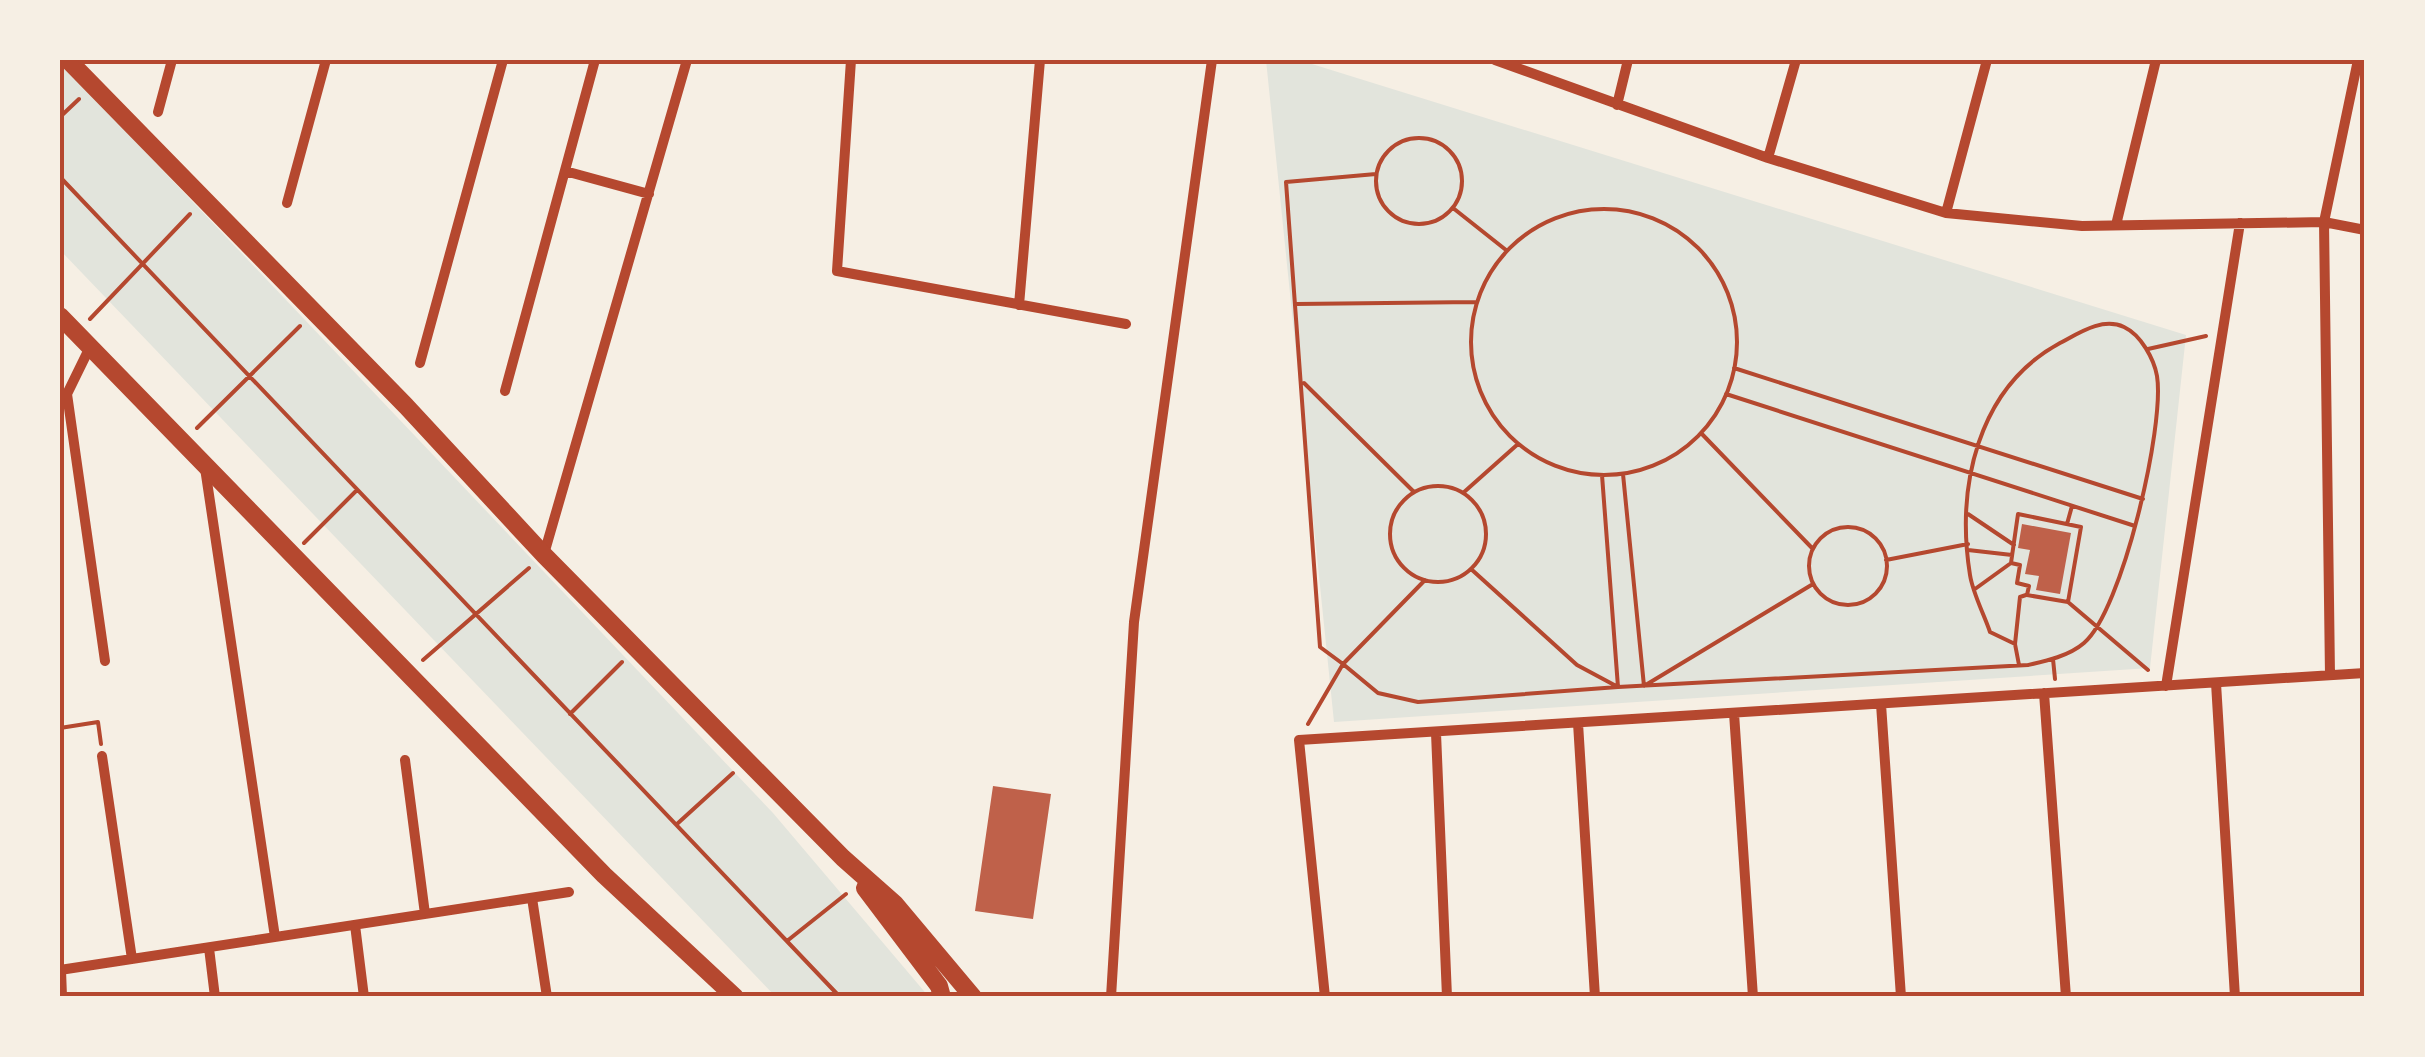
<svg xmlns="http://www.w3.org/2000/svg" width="2425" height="1057" font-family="'PT Sans Narrow',sans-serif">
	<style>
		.green { fill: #e2e4dc }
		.building { fill: #bf614a }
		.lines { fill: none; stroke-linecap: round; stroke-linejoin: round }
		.path { stroke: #b5482f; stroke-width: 4 }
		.minor { stroke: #b5482f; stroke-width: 10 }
		.secondary { stroke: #b5482f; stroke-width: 18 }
		.neatline { fill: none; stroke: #b5482f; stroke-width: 4 }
	</style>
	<rect width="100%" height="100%" fill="#f6efe4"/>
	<path class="green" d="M1266 60H1299L2186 335 2150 668 1334 722Z
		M60 62 773 813 929 997H776L60 250Z"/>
	<path class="building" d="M2022 524 2071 533 2060 594 2036 590 2039 576 2025 574 2030 550 2018 548Z
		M993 786 1051 794 1033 919 975 911Z"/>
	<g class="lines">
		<path class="path" d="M60 117 79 99
			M1376 181a43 43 0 1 1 86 0a43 43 0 1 1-86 0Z
			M60 177 840 997
			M1453 208 1506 250
			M1471 342a133 133 0 1 1 266 0a133 133 0 1 1-266 0Z
			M1296 304 1476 302
			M90 319 190 214
			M2148 349 2206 336
			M1734 368 2143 499
			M1304 383 1414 492
			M1726 394 2135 526
			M197 428 300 326
			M1701 433 1812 548
			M1623 474 1644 686 1813 584
			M1390 534a48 48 0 1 1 96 0a48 48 0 1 1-96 0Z
			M1463 493 1518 444
			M1968 514 2014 545
			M2018 514 2081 527 2068 602 2027 595 2029 586 2017 583 2020 565 2011 563Z
			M2067 524 2072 506
			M1809 566a39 39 0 1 1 78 0a39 39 0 1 1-78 0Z
			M304 543 357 490
			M1968 550 2012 555
			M1886 560 1968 544
			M1471 569 1577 665 1618 687 1602 475
			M1425 580 1343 664 1378 693 1418 702 1618 687 2028 665C2046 661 2069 656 2084 643 2122 611 2165 426 2157 376 2154 359 2141 335 2124 327 2102 317 2079 333 2060 343 1977 388 1956 487 1970 575 1973 594 1984 614 1990 632L2015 644
			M1975 589 2011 563
			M2068 602 2148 670
			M2053 659 2055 679
			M423 660 529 568
			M2019 665 2015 644 2020 597 2026 595
			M570 714 622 662
			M1308 724 1343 664 1320 647 1286 182 1376 174
			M60 728 98 722 101 744
			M677 824 733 773
			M787 941 846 894"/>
		<path class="minor" d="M851 60 837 271 1126 324
			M1495 60 1768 158 1946 213 2082 226 2324 222 2365 230
			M1617 105 1628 60
			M158 112 172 60
			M1768 158 1796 60
			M565 171 649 194
			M287 203 326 60
			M1946 213 1987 60
			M2116 225 2156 60
			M1019 305 1040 60
			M90 347 67 394 105 661
			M420 363 503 60
			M505 391 595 60
			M205 468 275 937
			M544 554 687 60
			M2330 675 2324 222 2358 60
			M2216 683 2235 997
			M2166 686 2240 223
			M2044 693 2066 997
			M1881 704 1901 997
			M1734 713 1753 997
			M1578 723 1595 997
			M1436 733 1447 997
			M102 756 132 959
			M405 760 425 914
			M532 898 547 997
			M355 925 364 997
			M209 948 215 997
			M60 970 569 892
			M61 970 62 997
			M1111 997 1134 622 1212 60
			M1325 997 1299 740 2365 673"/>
		<path class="secondary" d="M68 60 406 406 544 555 843 858 895 904 973 997
			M60 316 604 875 735 997
			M865 888 939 986 942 997"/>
	</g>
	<rect width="2425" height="1057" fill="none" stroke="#f6efe4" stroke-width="125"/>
	<rect x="62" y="62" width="2300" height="932" class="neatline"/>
</svg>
